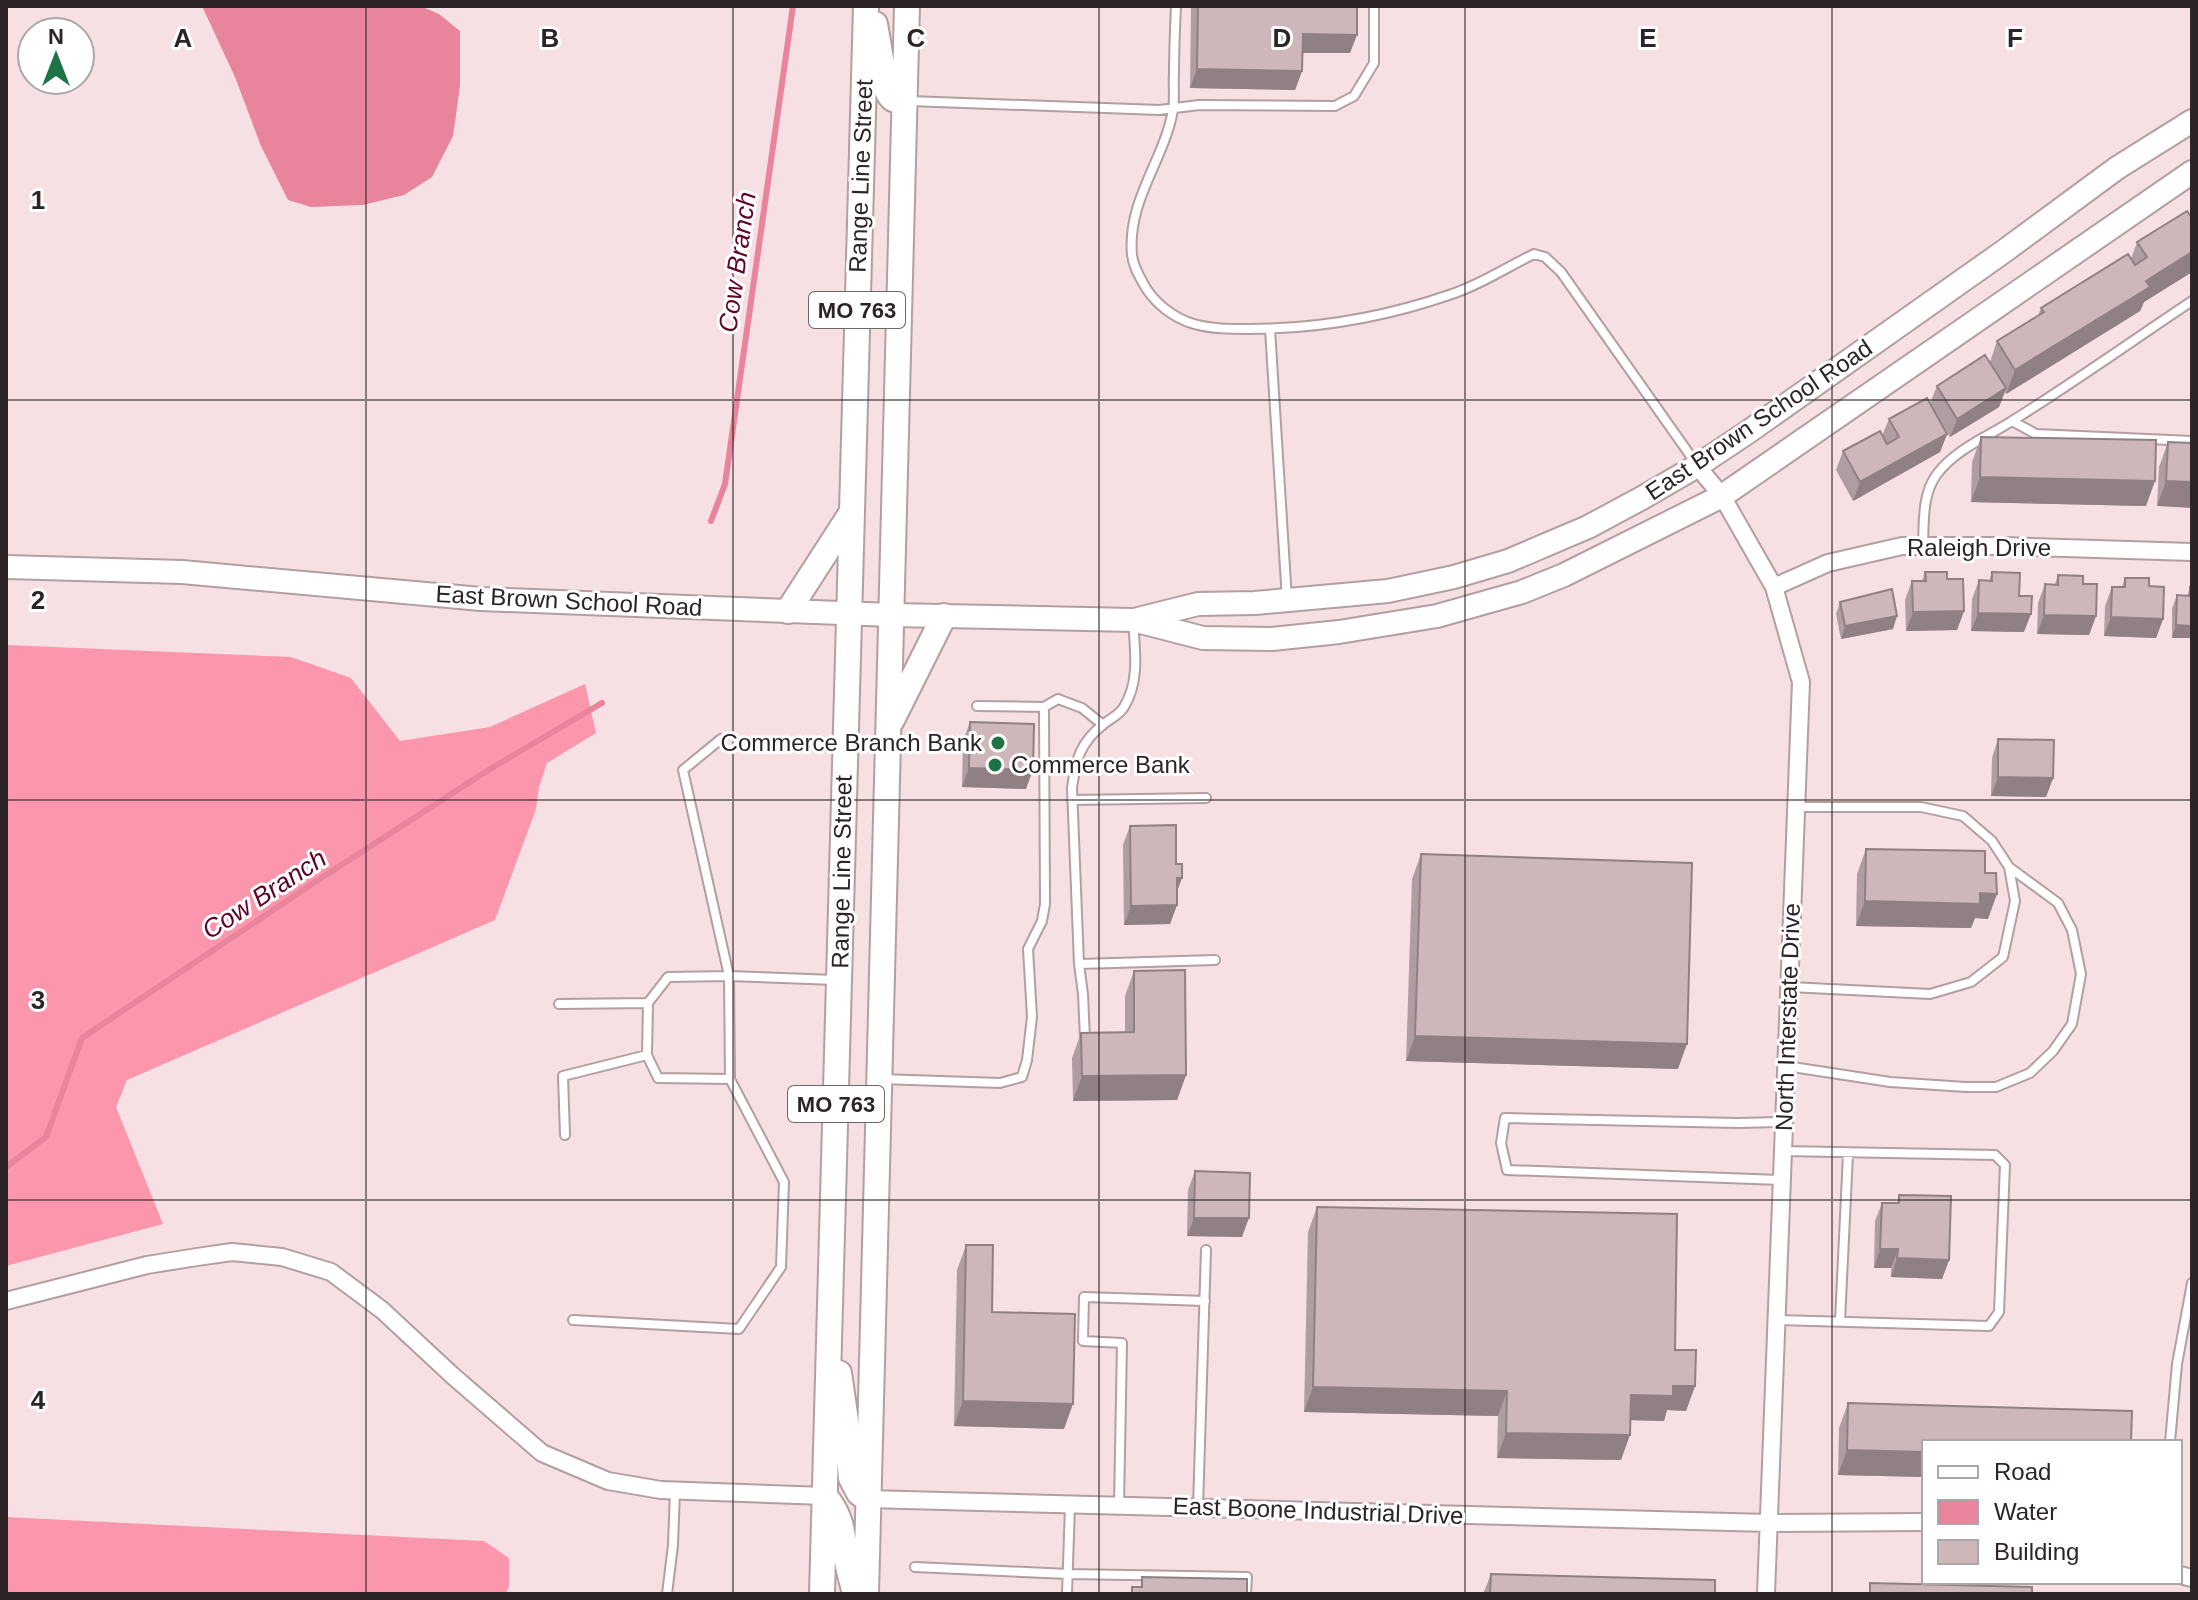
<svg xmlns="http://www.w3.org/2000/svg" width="2198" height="1600" font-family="Arial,sans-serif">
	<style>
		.forest { fill: #fb96ad }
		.water { fill: #e8849c }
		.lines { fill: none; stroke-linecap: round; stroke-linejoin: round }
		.stream { stroke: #e8849c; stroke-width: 6 }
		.lane-casing { stroke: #b39ea2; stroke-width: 12 }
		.street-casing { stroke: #b39ea2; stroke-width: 20 }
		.secondary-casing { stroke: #b39ea2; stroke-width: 26 }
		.primary-casing { stroke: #b39ea2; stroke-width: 28 }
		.lane { stroke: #fff; stroke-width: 8 }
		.street { stroke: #fff; stroke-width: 16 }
		.secondary { stroke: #fff; stroke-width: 22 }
		.primary { stroke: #fff; stroke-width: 24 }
		.wall { fill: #b09da1 }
		.shaded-wall { fill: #908083 }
		.building { fill: #cdb7bb; stroke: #908083; stroke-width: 2 }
		.grid { fill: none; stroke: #2c2426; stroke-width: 2; stroke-opacity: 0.55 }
		.poi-dot { fill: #1e7346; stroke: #fff; stroke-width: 3 }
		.labels { text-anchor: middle; stroke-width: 6; stroke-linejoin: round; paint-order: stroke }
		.shield { fill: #fff; stroke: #6b6667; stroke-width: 2 }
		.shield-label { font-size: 22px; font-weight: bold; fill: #2c2426 }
		.street-label { font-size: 24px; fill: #2c2426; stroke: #fff }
		.poi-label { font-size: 24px; fill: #2c2426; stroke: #fff; text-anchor: end }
		.water-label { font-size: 26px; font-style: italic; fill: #600329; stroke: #fff }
		.grid-label { font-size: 26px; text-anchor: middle; font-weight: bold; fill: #2c2426; stroke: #fff; stroke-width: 6; stroke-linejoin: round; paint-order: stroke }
	</style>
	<rect width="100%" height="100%" fill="#f6e0e4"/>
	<path class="forest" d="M6 645 291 657 351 678 400 741 490 727 585 684 596 733 547 763 539 787 536 809 495 920 127 1080 116 1107 163 1224 6 1266Z
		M6 1517 484 1541 509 1558V1587L505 1594H6Z"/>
	<path class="water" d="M202 6H420L439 14 460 31V86L453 136 432 177 404 195 363 205 311 207 288 200 261 146 235 77Z"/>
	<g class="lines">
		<path class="stream" d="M711 521 725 484 793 6
			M6 1167 46 1137 82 1038 315 882 490 769 602 703"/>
		<g class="lane-casing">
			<path id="lane" d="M1176 6C1175 28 1174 51 1174 73 1173 85 1175 98 1173 110 1164 161 1127 200 1132 255 1133 265 1138 274 1143 283 1153 302 1173 318 1194 324 1212 329 1230 329 1248 329 1318 329 1386 317 1452 294 1480 285 1507 267 1534 254L1545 257 1561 272 1697 465
				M909 101 1159 110 1199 105 1335 106 1354 96 1374 63V6
				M1270 329 1287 600
				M2012 421 2036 434 2192 441
				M1923 546C1924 522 1922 494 1937 474 1956 449 1987 437 2012 421 2073 383 2132 341 2192 301
				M977 706 1044 707
				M721 739 683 770 729 976 835 980
				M1072 800 1206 798
				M1079 964 1215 960
				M1790 987 1930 994 1971 982 2003 957 2015 901 2009 867 1992 841 1963 816 1921 807H1796
				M559 1004 648 1003
				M1085 1039 1083 994 1079 964 1072 788C1076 759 1080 742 1105 723 1112 718 1120 714 1124 707 1140 681 1135 650 1133 621
				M1786 1066 1890 1082 1966 1087H1996L2030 1073 2053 1051 2072 1024 2081 974 2072 930 2058 903 2009 867
				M880 1079 1000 1083 1022 1077 1027 1060 1032 1017 1028 949 1042 921 1045 904 1044 707 1058 699 1082 708 1103 725
				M565 1135 563 1076 647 1055
				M1781 1180 1507 1170 1501 1143 1505 1118 1738 1123 1784 1122
				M573 1320 739 1329 781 1267 784 1182 730 1079 729 976 668 977 648 1003 647 1055 658 1078 730 1079
				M1776 1320 1989 1326 1999 1312 2005 1165 1995 1155 1783 1151
				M1840 1321 1848 1154
				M2170 1442 2177 1364 2192 1283
				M1119 1505 1122 1343 1083 1341 1084 1297 1205 1301
				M1198 1507 1206 1250
				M915 1567 1068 1574 1247 1577 1246 1594
				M667 1594 673 1545 675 1491
				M1067 1594 1070 1505"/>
		</g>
		<g class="street-casing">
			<path id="street" d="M1697 466 1722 496 1774 587 1801 682 1766 1594
				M1774 587 1828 563 1902 546H2003L2192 552
				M6 1301 147 1265 197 1257 232 1252 282 1257 331 1272 382 1310 453 1376 542 1453 608 1481 661 1490 825 1496
				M868 1499 1768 1523 1924 1522
				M2180 1575 2192 1578"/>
		</g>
		<g class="secondary-casing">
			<path id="secondary" d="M6 567 182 572 481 599 892 615 1133 620 1203 638 1272 639 1339 632 1437 616 1522 592 1564 575 1722 496 2192 172
				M1138 619 1198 604 1255 603 1388 591 1454 577 1508 561 1588 527 1642 498 1697 466 1748 432 2003 252 2117 168 2192 121"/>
		</g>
		<g class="primary-casing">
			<path id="primary" d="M875 24 886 88C890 98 893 102 905 101
				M788 611 850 515
				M892 720 944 616
				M839 1373 846 1421 851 1478 859 1493 868 1499
				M825 1496C842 1517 842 1531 846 1556 848 1569 852 1581 855 1594
				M822 1594 866 6
				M866 1594 907 6"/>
		</g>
		<use href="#lane" class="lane"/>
		<use href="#street" class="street"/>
		<use href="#secondary" class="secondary"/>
		<use href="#primary" class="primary"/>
	</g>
	<path class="wall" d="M1191 6H1357L1350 53H1302V71L1295 90 1190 88Z
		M2192 218V272L2144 302 2140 311 2006 394 2005 392 1999 407 1950 437 1941 422 1947 434 1940 452 1853 501 1836 470 1843 451 1882 436 1889 419 1930 403 1937 386 1990 362 1997 341 2038 316 2041 308 2131 259 2137 242Z
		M1981 437 2146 506 1971 502 1972 462Z
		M2168 442 2192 443 2157 506 2159 467Z
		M1925 572 1947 579 1964 611 1957 630 1906 631 1905 600 1912 581H1922Z
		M1992 572 2019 596 2024 632 1971 631 1972 599 1979 580 1989 581Z
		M2058 575 2083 584 2096 616 2089 635 2037 634 2038 603 2045 584H2055Z
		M2125 578 2149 586 2163 619 2156 638 2104 636 2105 606 2112 587H2122Z
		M2190 587 2192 638H2172V608L2177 595 2187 596Z
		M1840 602 1893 629 1841 639 1836 614Z
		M970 722 1026 789 962 787 963 741Z
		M1998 739 2053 778 2046 797 1991 796 1992 758Z
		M1130 826 1177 893V905L1170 924 1124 925 1123 845Z
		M1866 849 1985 873 1988 919 1975 918 1971 928 1856 926 1857 874Z
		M1421 854 1678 1069 1406 1061 1412 879Z
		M1134 971 1186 1075 1177 1100 1073 1101 1072 1058 1081 1033 1125 1032V996Z
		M1195 1171 1242 1237 1187 1236 1188 1190Z
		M1899 1195 1949 1260 1942 1279 1891 1277V1268H1874L1875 1221 1882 1203H1897Z
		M1317 1207 1675 1350 1695 1386 1686 1411 1667 1410 1664 1421 1631 1420 1621 1460 1497 1458 1498 1416 1304 1412 1308 1232Z
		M966 1245 992 1312 1064 1429 954 1426 957 1270Z
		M1848 1403 1924 1442V1477L1838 1475 1839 1428Z
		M1491 1574 1715 1594H1483Z"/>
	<path class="shaded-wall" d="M1303 34 1357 35 1350 53H1296Z
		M1197 69 1302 71 1295 90 1190 88Z
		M2192 252V272L2144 302 2140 311 2006 394 2015 370 2146 281Z
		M2006 388 1999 407 1950 437 1957 419Z
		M1947 434 1940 452 1853 501 1860 482Z
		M1980 477 2155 481 2146 506 1971 502Z
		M2166 481 2192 482V508L2157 506Z
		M1964 611 1957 630 1906 631 1913 612Z
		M1978 613 2031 614 2024 632 1971 631Z
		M2044 615 2096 616 2089 635 2037 634Z
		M1897 616 1893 629 1841 639 1845 626Z
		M2111 617 2163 619 2156 638 2104 636Z
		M2176 625 2192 626V638H2172Z
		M969 768 1033 770 1026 789 962 787Z
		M1998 777 2053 778 2046 797 1991 796Z
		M1177 878H1182L1175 897Z
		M1980 893 1997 894 1988 919 1975 918 1971 928 1856 926 1865 901Z
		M1177 905 1170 924 1124 925 1131 906Z
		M1415 1036 1687 1044 1678 1069 1406 1061Z
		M1186 1075 1177 1100 1073 1101 1082 1076Z
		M1194 1218H1249L1242 1237 1187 1236Z
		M1880 1249H1898L1891 1268H1874Z
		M1897 1258 1949 1260 1942 1279 1891 1277Z
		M1673 1386H1695L1686 1411 1667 1410 1664 1421 1622 1420 1631 1395Z
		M1313 1387 1507 1391 1498 1416 1304 1412Z
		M963 1401 1073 1404 1064 1429 954 1426Z
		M1506 1433 1630 1435 1621 1460 1497 1458Z
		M1847 1450 1924 1452V1477L1838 1475Z"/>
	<path class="building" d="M1198 6H1357V35L1303 34 1302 71 1197 69Z
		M2187 211 2192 218V252L2146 281 2150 287 2015 370 1997 341 2044 312 2041 308 2128 254 2135 265 2147 257 2137 242Z
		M1985 355 2006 388 1957 419 1937 386Z
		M1927 398 1947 434 1860 482 1843 451 1880 431 1887 444 1899 437 1889 419Z
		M1981 437 2156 440 2155 481 1980 477Z
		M2168 442 2192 443V482L2166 481Z
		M1925 572H1947V579H1963L1964 611 1913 612 1912 581H1926Z
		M1992 572 2020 573 2019 596H2032L2031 614 1978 613 1979 580 1992 581Z
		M2058 575 2083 576V584H2097L2096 616 2044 615 2045 584 2058 585Z
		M2125 578H2149V586L2164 587 2163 619 2111 617 2112 587H2125Z
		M2190 587H2192V626L2176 625 2177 595 2190 596Z
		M1892 589 1897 616 1845 626 1840 602Z
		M970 722 1034 724 1033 770 969 768Z
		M1998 739 2054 740 2053 778 1998 777Z
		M1176 825V864H1182V878H1177V905L1131 906 1130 826Z
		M1866 849 1985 851V873H1996L1997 894 1980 893V904L1865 901Z
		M1421 854 1692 863 1687 1044 1415 1036Z
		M1185 970 1186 1075 1082 1076 1081 1033 1134 1032V971Z
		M1195 1171 1250 1173 1249 1218H1194Z
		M1899 1195 1951 1196 1949 1260 1897 1258 1898 1249H1880L1882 1203H1899Z
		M1317 1207 1677 1214 1675 1350H1696L1695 1386H1673V1396L1631 1395 1630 1435 1506 1433 1507 1391 1313 1387Z
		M966 1245H993L992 1312 1075 1314 1073 1404 963 1401Z
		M1848 1403 2132 1411 2131 1442H1924V1452L1847 1450Z
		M1491 1574 1715 1580V1594H1490Z
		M1142 1577 1247 1579V1594H1132V1587H1142Z
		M1870 1583 2032 1587V1594H1870Z"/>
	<path class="grid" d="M366 6V1594M733 6V1594M1099 6V1594M1465 6V1594M1832 6V1594M6 400H2192M6 800H2192M6 1200H2192"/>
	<g class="poi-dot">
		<circle cx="998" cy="743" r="8"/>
		<circle cx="995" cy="765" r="8"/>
	</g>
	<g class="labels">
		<g class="shield">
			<rect x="809" y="292" width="96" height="36" rx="6"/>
			<rect x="788" y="1086" width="96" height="36" rx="6"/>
		</g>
		<g class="shield-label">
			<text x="857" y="318">MO 763</text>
			<text x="836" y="1112">MO 763</text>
		</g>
		<g class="street-label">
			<text transform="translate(861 176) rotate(-88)" y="8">Range Line Street</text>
			<text transform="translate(1759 420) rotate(-34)" y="8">East Brown School Road</text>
			<text x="1979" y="556">Raleigh Drive</text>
			<text transform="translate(569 601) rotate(3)" y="8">East Brown School Road</text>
			<text transform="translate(842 872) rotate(-89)" y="8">Range Line Street</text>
			<text transform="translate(1788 1017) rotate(-88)" y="8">North Interstate Drive</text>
			<text transform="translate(1318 1511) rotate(2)" y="8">East Boone Industrial Drive</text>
		</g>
		<g class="poi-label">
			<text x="982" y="751">Commerce Branch Bank</text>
			<text x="1011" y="773" text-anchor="start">Commerce Bank</text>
		</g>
		<g class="water-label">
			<text transform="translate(737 262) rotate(-82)" y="9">Cow Branch</text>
			<text transform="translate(264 894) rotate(-33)" y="9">Cow Branch</text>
		</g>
	</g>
	<g class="grid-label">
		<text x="183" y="47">A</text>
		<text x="550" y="47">B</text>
		<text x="916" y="47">C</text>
		<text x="1282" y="47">D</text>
		<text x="1648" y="47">E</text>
		<text x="2015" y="47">F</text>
		<text x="38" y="209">1</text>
		<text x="38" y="609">2</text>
		<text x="38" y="1009">3</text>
		<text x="38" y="1409">4</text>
	</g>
	<rect width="2198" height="1600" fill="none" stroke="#2c2426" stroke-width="16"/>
	<rect x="1922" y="1440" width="260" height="144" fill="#ffffff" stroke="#aba7a8" stroke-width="2"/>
	<rect x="1938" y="1466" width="40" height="12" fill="#ffffff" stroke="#aba7a8" stroke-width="2"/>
	<text x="1994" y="1480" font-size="24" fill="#2c2426">Road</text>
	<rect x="1938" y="1500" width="40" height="24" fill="#e8849c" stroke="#aba7a8" stroke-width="2"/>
	<text x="1994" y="1520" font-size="24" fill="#2c2426">Water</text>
	<rect x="1938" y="1540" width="40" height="24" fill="#cdb7bb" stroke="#aba7a8" stroke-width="2"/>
	<text x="1994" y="1560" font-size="24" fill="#2c2426">Building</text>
	<g transform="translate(56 56)"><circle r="38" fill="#ffffff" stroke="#aba7a8" stroke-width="2"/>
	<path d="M0-6L14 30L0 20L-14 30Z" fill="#1e7346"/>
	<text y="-12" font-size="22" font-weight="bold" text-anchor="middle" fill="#2c2426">N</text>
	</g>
</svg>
